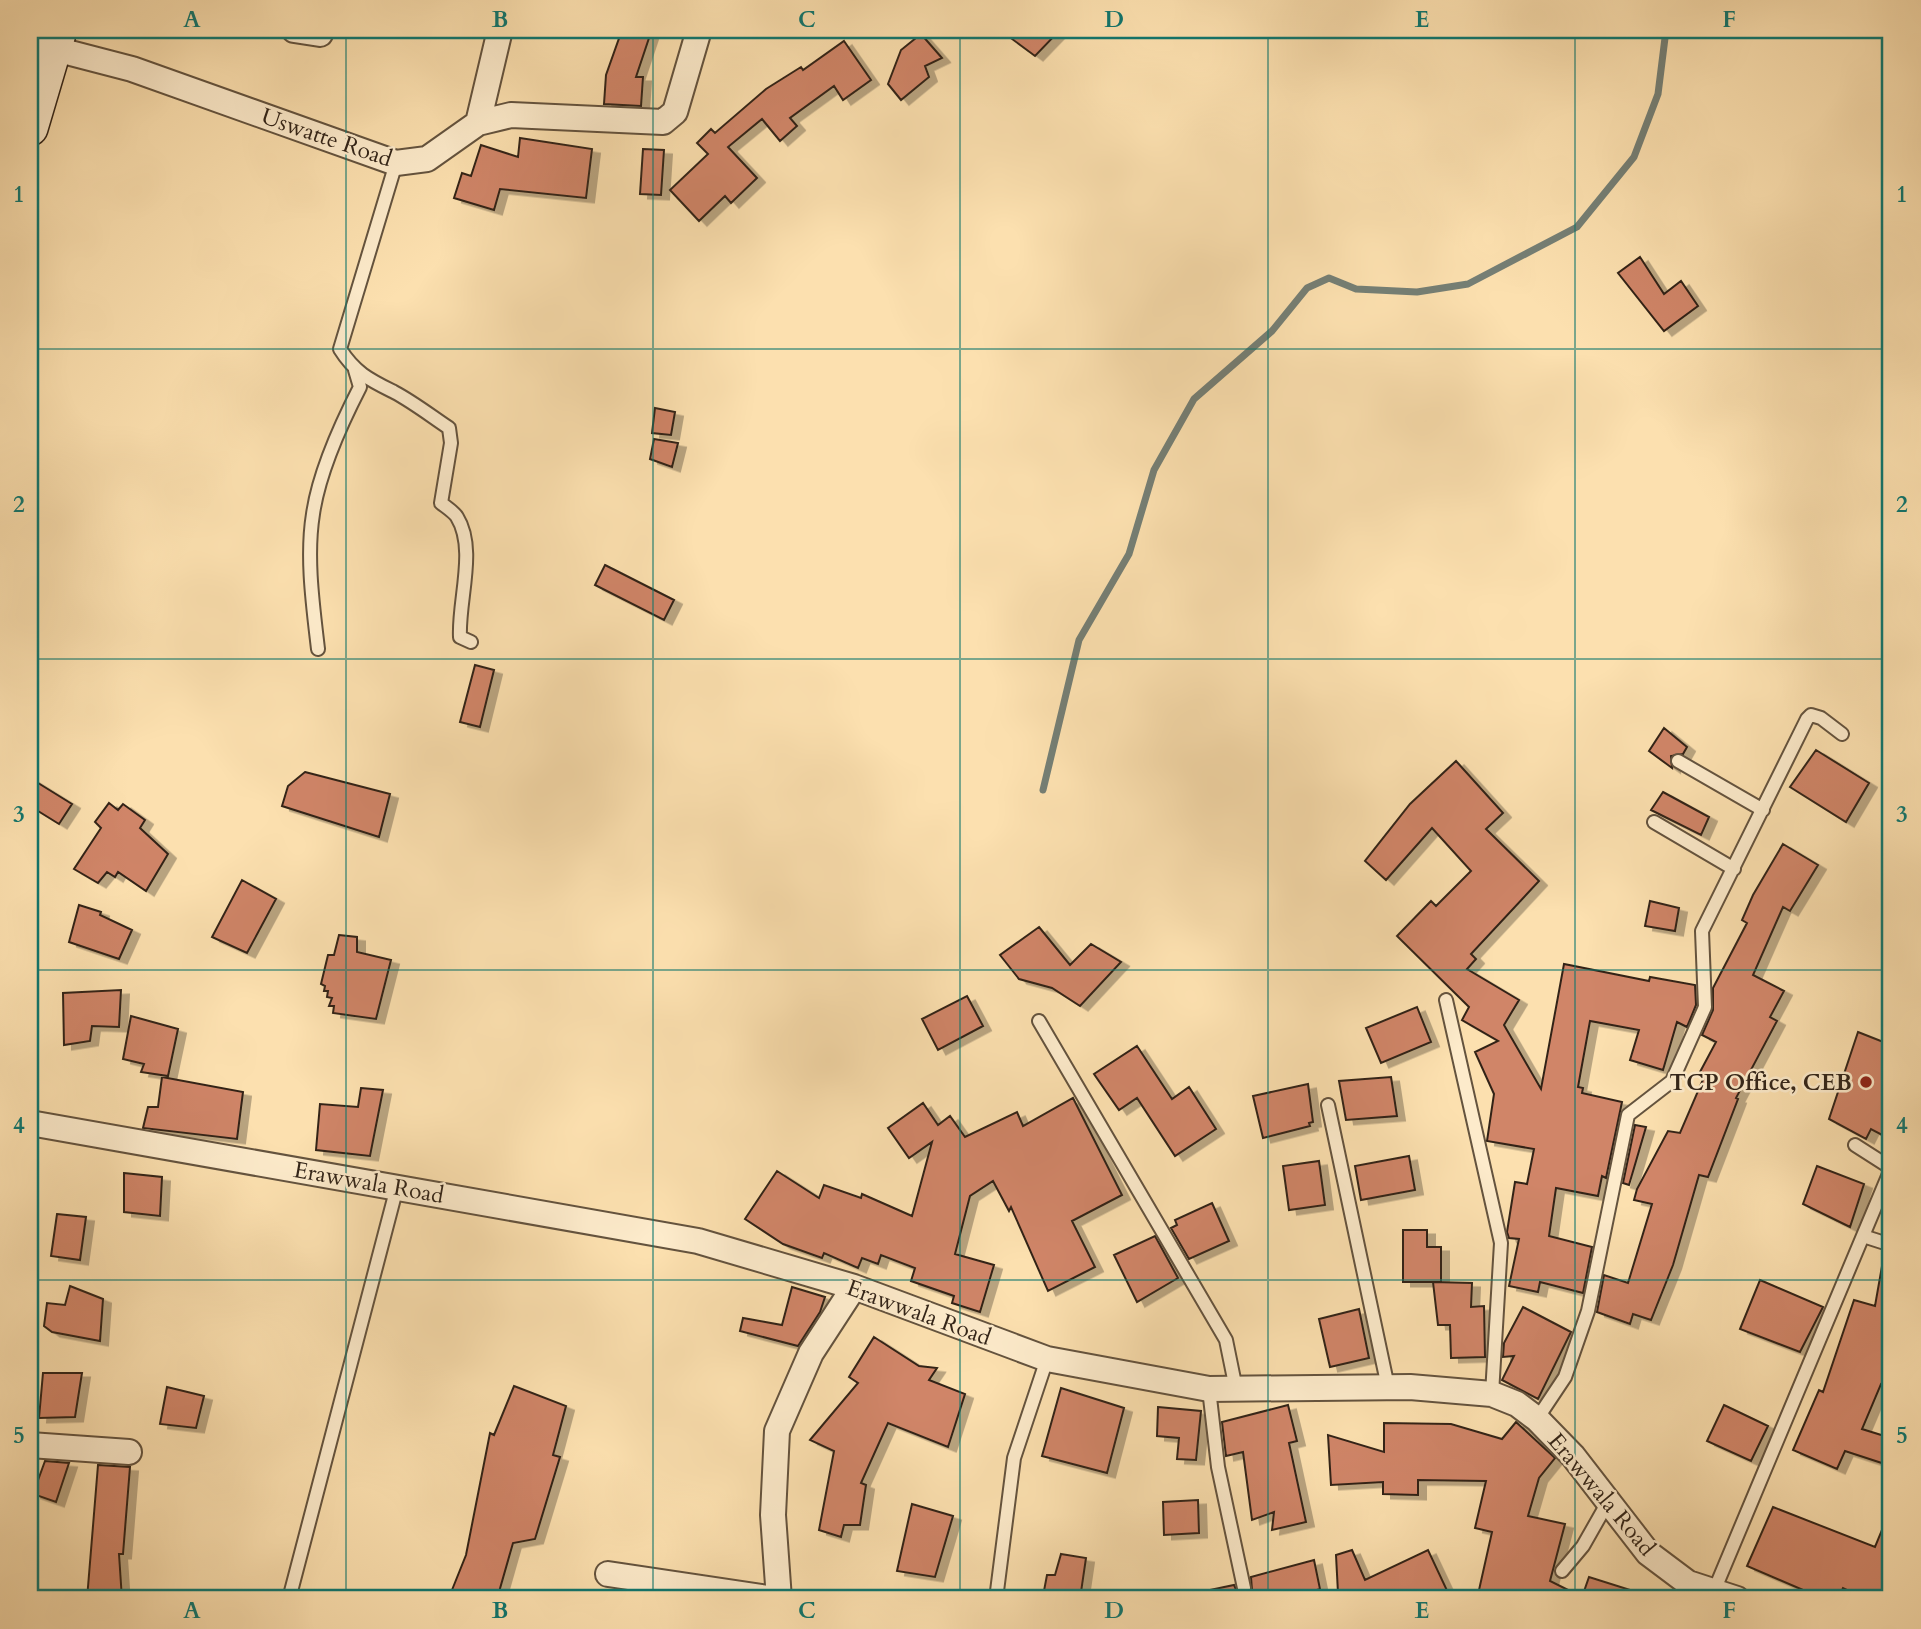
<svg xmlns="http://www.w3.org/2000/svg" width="1921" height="1629" font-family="Cardo,serif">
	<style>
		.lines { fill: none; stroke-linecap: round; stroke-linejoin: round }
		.stream { stroke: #757f75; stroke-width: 7 }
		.building { fill: #d08568; stroke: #322418; stroke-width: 2; filter: url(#shadow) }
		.lane-casing { stroke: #64533e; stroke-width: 16 }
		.street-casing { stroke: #64533e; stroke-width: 28 }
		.secondary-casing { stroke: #322418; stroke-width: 38 }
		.lane { stroke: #fdebcb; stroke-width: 12 }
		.street { stroke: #fdebcb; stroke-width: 24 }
		.secondary { stroke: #fdebcb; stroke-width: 35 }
		.grid { fill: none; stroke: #0f766e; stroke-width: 2; stroke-opacity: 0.55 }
		.poi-dot { fill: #8f2418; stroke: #fdebcb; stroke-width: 2.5 }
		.labels { text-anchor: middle; stroke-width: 5; stroke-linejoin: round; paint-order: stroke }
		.street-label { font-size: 23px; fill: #322418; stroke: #fdebcb }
		.poi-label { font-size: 23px; font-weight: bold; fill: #322418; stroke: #fdebcb; text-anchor: end }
		.neatline { fill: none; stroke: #0f766e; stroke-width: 2.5 }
		.grid-label { font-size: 23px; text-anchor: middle; font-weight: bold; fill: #0f766e }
	</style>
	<defs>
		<filter id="shadow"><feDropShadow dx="8" dy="4.5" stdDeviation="0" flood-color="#0004"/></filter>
	</defs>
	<rect width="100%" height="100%" fill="#fce0af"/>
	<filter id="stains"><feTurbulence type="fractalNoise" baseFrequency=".00286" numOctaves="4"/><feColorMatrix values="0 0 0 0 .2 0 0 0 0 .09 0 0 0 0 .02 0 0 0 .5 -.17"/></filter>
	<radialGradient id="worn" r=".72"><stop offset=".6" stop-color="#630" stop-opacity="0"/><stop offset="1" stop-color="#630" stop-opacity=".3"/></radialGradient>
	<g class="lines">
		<path class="stream" d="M1043 790 1079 640 1129 554 1154 470 1194 399 1272 331 1307 288 1329 278 1356 289 1417 292 1468 284 1577 227 1634 157 1658 94 1666 30"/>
	</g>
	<path class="building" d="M622 30 650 35 636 77H643L641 106 604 104 606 75Z
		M1000 30H1060L1035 56Z
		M921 34 942 58 925 66 929 77 901 100 888 84 901 50Z
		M844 41 871 80 843 100 834 86 790 118 797 126 780 141 762 119 728 147 757 178 731 203 725 196 699 221 670 190 708 154 697 143 711 129 715 133 766 89 801 67 803 70Z
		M520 138 592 149 586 198 500 189 494 210 454 198 462 173 471 176 481 145 518 157Z
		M643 149 664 150 661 195 640 194Z
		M1640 257 1664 294 1681 281 1698 306 1664 331 1618 273Z
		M655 408 675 412 671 435 652 433Z
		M654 439 678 443 672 467 650 459Z
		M605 565 674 600 664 620 595 585Z
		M475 665 494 670 480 727 460 722Z
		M1664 728 1687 747 1683 754 1671 756 1672 768 1649 751Z
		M1816 750 1869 783 1846 822 1790 787Z
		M1456 761 1503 813 1486 829 1539 881 1471 954 1476 959 1467 969 1519 1000 1504 1025 1541 1089 1564 964 1649 981 1650 977 1695 985 1696 1005 1687 1027 1677 1022 1663 1070 1630 1060 1639 1030 1590 1021 1578 1087 1583 1088 1582 1093 1622 1102 1606 1178 1602 1176 1598 1196 1556 1188 1549 1236 1592 1247 1583 1293 1540 1282 1538 1292 1509 1286 1519 1239 1509 1238 1507 1232 1515 1182 1527 1184 1534 1149 1487 1141 1494 1094 1475 1052 1498 1041 1462 1020 1469 1007 1397 936 1431 901 1436 906 1471 871 1432 828 1386 880 1365 861 1410 804Z
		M305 772 390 794 379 837 282 806 288 786Z
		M30 778 72 804 59 824 30 806Z
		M1663 792 1709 817 1701 835 1651 810Z
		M109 803 118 810 123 804 145 820 140 828 168 854 146 891 118 872 115 877 107 872 98 883 74 869 101 828 95 822Z
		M1783 844 1818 865 1790 911 1783 907 1753 975 1784 991 1770 1017 1777 1021 1736 1098 1738 1099 1708 1177 1699 1175 1673 1265 1651 1320 1633 1314 1630 1324 1597 1312 1604 1275 1628 1283 1652 1204 1634 1200 1637 1189 1668 1131 1680 1133 1705 1075 1700 1072 1716 1042 1702 1035 1713 1010V988L1747 923 1742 920 1753 895Z
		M242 880 276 899 247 953 212 937Z
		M1650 901 1679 908 1675 931 1645 926Z
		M79 905 101 912 100 915 132 930 119 959 69 942Z
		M1039 927 1070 965 1091 944 1121 962 1080 1006 1052 988 1019 979 1000 955Z
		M339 935 357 937V952L391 960 376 1019 333 1013 334 1006H329L332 998 327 997 328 991H324L325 986 321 984 328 955H334Z
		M121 990 119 1027 92 1026 90 1041 64 1045 63 993Z
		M967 996 983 1026 938 1050 922 1019Z
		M1417 1007 1431 1042 1381 1063 1366 1028Z
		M131 1016 178 1029 168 1076 141 1072 144 1064 123 1059Z
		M1858 1032 1891 1045V1124L1886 1137 1871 1129 1866 1139 1829 1119Z
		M1137 1046 1172 1099 1189 1087 1216 1129 1175 1156 1137 1098 1119 1110 1094 1074Z
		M162 1077 243 1092 237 1139 143 1128 148 1107H158Z
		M1391 1077 1397 1116 1346 1120 1339 1081Z
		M1308 1084 1313 1122 1309 1123 1310 1126 1263 1138 1253 1096Z
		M361 1088 383 1090 370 1156 316 1150 320 1104 358 1107Z
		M1073 1098 1122 1195 1072 1221 1095 1267 1048 1291 1011 1207 1009 1211 993 1181 970 1196 955 1254 994 1265 980 1312 952 1303 954 1296 911 1281 915 1268 881 1255 878 1264 862 1258 858 1268 824 1253 822 1258 783 1244 745 1219 777 1171 819 1198 824 1185 861 1198 862 1194 912 1216 932 1142 909 1158 888 1128 923 1103 938 1125 950 1116 965 1137 1017 1112 1023 1126Z
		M1635 1125 1646 1127 1629 1185 1623 1183Z
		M1409 1156 1415 1190 1361 1200 1355 1166Z
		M1319 1161 1325 1205 1289 1210 1283 1166Z
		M1817 1166 1864 1184 1850 1227 1803 1204Z
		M124 1173 162 1177 160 1216 124 1212Z
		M1212 1203 1229 1241 1189 1259 1171 1228 1177 1225 1175 1220Z
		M57 1214 86 1217 80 1260 51 1256Z
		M1403 1230H1427V1247H1441V1282H1403Z
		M1155 1236 1178 1278 1137 1302 1114 1255Z
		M1882 1266 1891 1267V1388L1881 1384 1862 1429 1891 1438V1466L1845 1451 1837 1469 1793 1450 1819 1390 1823 1392 1854 1300 1875 1306Z
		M1760 1280 1823 1307 1800 1352 1740 1329Z
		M1433 1282 1472 1283 1471 1307 1484 1306 1485 1357 1451 1358 1450 1325H1438Z
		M70 1286 103 1299 100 1341 52 1332 44 1326 47 1303 65 1305Z
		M792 1287 825 1297 820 1312 798 1346 740 1331 743 1318 782 1325Z
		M1523 1307 1571 1332 1538 1399 1502 1380 1514 1356 1503 1357 1504 1343Z
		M1359 1309 1369 1358 1330 1367 1319 1319Z
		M874 1337 919 1366 937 1368 929 1380 965 1394 948 1447 888 1423 861 1483 866 1485 860 1525H844L841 1537 819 1530 834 1451 810 1440 858 1383 849 1377Z
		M43 1373H82L75 1417 39 1418Z
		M514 1386 566 1406 553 1455 560 1457 535 1539 513 1543 497 1599H482L452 1590 466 1555 490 1433 494 1435Z
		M167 1387 204 1396 196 1428 160 1424Z
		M1061 1388 1124 1408 1107 1473 1042 1456Z
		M1288 1405 1297 1441 1289 1443 1306 1522 1272 1530 1274 1512 1252 1520 1243 1452 1226 1456 1222 1422Z
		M1724 1405 1768 1426 1751 1461 1707 1441Z
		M1158 1407 1201 1411 1196 1460 1177 1459 1179 1438 1157 1436Z
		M1516 1422 1555 1458 1539 1478 1528 1516 1565 1524 1550 1581 1582 1597 1589 1577 1646 1595V1599H1477L1492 1532 1475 1528 1486 1481 1418 1480V1495L1383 1494V1482L1331 1485 1328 1435 1384 1452V1423L1451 1424 1502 1439Z
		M45 1461 69 1463 56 1502 33 1494Z
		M98 1465 130 1467 123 1554H119L122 1599H87Z
		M1198 1500 1199 1533 1164 1535 1163 1502Z
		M912 1504 953 1516 935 1577 897 1571Z
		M1773 1507 1875 1547 1891 1508V1599H1866L1843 1588 1838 1599H1824L1747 1566Z
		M1352 1550 1365 1580 1428 1550 1451 1599H1325L1338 1593 1336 1555Z
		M1061 1554 1086 1558 1080 1599 1043 1596 1047 1575H1055Z
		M1314 1560 1320 1589 1288 1599H1206L1205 1591 1234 1585 1238 1594 1246 1596 1252 1590 1251 1577Z"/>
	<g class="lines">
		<g class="lane-casing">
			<path id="lane" d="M396 163 340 349C355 373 370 380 394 392 413 402 431 416 449 428L451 443 441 503C446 507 454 512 457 517 477 549 458 601 460 637L471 642
				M318 649C313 606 306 557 313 514 319 472 341 424 360 387L355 370
				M1678 761 1763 810
				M1654 822 1734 869
				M1446 1000 1501 1243 1492 1394
				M1039 1021 1226 1340 1236 1389
				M1328 1105 1388 1387
				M1855 1145 1891 1168
				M1863 1236 1891 1245
				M1209 1389 1218 1467 1244 1588
				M1537 1419 1565 1377 1588 1311 1628 1115 1672 1081 1705 1007 1702 931 1807 719 1811 715 1821 718 1842 734
				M1562 1571 1583 1546 1608 1502
				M1714 1591 1891 1169
				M289 1599 397 1187
				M996 1599 1014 1458 1047 1359"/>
		</g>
		<g class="street-casing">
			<path id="street" d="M294 30 320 34
				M55 49 132 69 396 163 427 159 478 123 511 115 663 122 675 112 699 30
				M478 123 500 30
				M30 1123 698 1241 854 1287 1047 1359 1209 1389 1410 1387 1492 1394 1517 1404 1537 1419 1573 1456 1648 1553 1688 1583 1737 1599
				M30 1445 129 1452
				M608 1574 775 1599
				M779 1599 773 1515 777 1431 811 1353 854 1287"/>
		</g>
		<g class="secondary-casing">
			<path id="secondary" d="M30 128 59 30"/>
		</g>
		<use href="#lane" class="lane"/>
		<use href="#street" class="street"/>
		<use href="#secondary" class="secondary"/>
	</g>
	<path class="grid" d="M346 30V1599M653 30V1599M960 30V1599M1268 30V1599M1575 30V1599M30 349H1891M30 659H1891M30 970H1891M30 1280H1891"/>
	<circle class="poi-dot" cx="1866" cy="1082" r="7"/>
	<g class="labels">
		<g class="street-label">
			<text transform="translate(327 137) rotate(19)" y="8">Uswatte Road</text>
			<text transform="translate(369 1182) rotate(10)" y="8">Erawwala Road</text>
			<text transform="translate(919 1312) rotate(20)" y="8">Erawwala Road</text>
			<text transform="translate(1602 1494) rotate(50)" y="8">Erawwala Road</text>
		</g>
		<g class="poi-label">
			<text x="1852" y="1090">TCP Office, CEB</text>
		</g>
	</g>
	<rect width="1921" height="1629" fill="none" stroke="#fce0af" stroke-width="77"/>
	<rect x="38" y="38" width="1844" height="1552" class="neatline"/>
	<g class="grid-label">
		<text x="192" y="27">A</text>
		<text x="500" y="27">B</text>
		<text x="807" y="27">C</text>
		<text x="1114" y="27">D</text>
		<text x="1422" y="27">E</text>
		<text x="1729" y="27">F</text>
		<text x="19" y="202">1</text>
		<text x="1902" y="202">1</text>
		<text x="19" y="512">2</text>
		<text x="1902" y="512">2</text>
		<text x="19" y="822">3</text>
		<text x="1902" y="822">3</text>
		<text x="19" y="1133">4</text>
		<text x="1902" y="1133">4</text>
		<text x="19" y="1443">5</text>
		<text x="1902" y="1443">5</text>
		<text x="192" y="1618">A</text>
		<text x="500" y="1618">B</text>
		<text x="807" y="1618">C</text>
		<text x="1114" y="1618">D</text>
		<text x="1422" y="1618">E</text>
		<text x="1729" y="1618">F</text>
	</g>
	<rect width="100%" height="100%" filter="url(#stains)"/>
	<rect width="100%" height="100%" fill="url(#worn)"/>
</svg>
